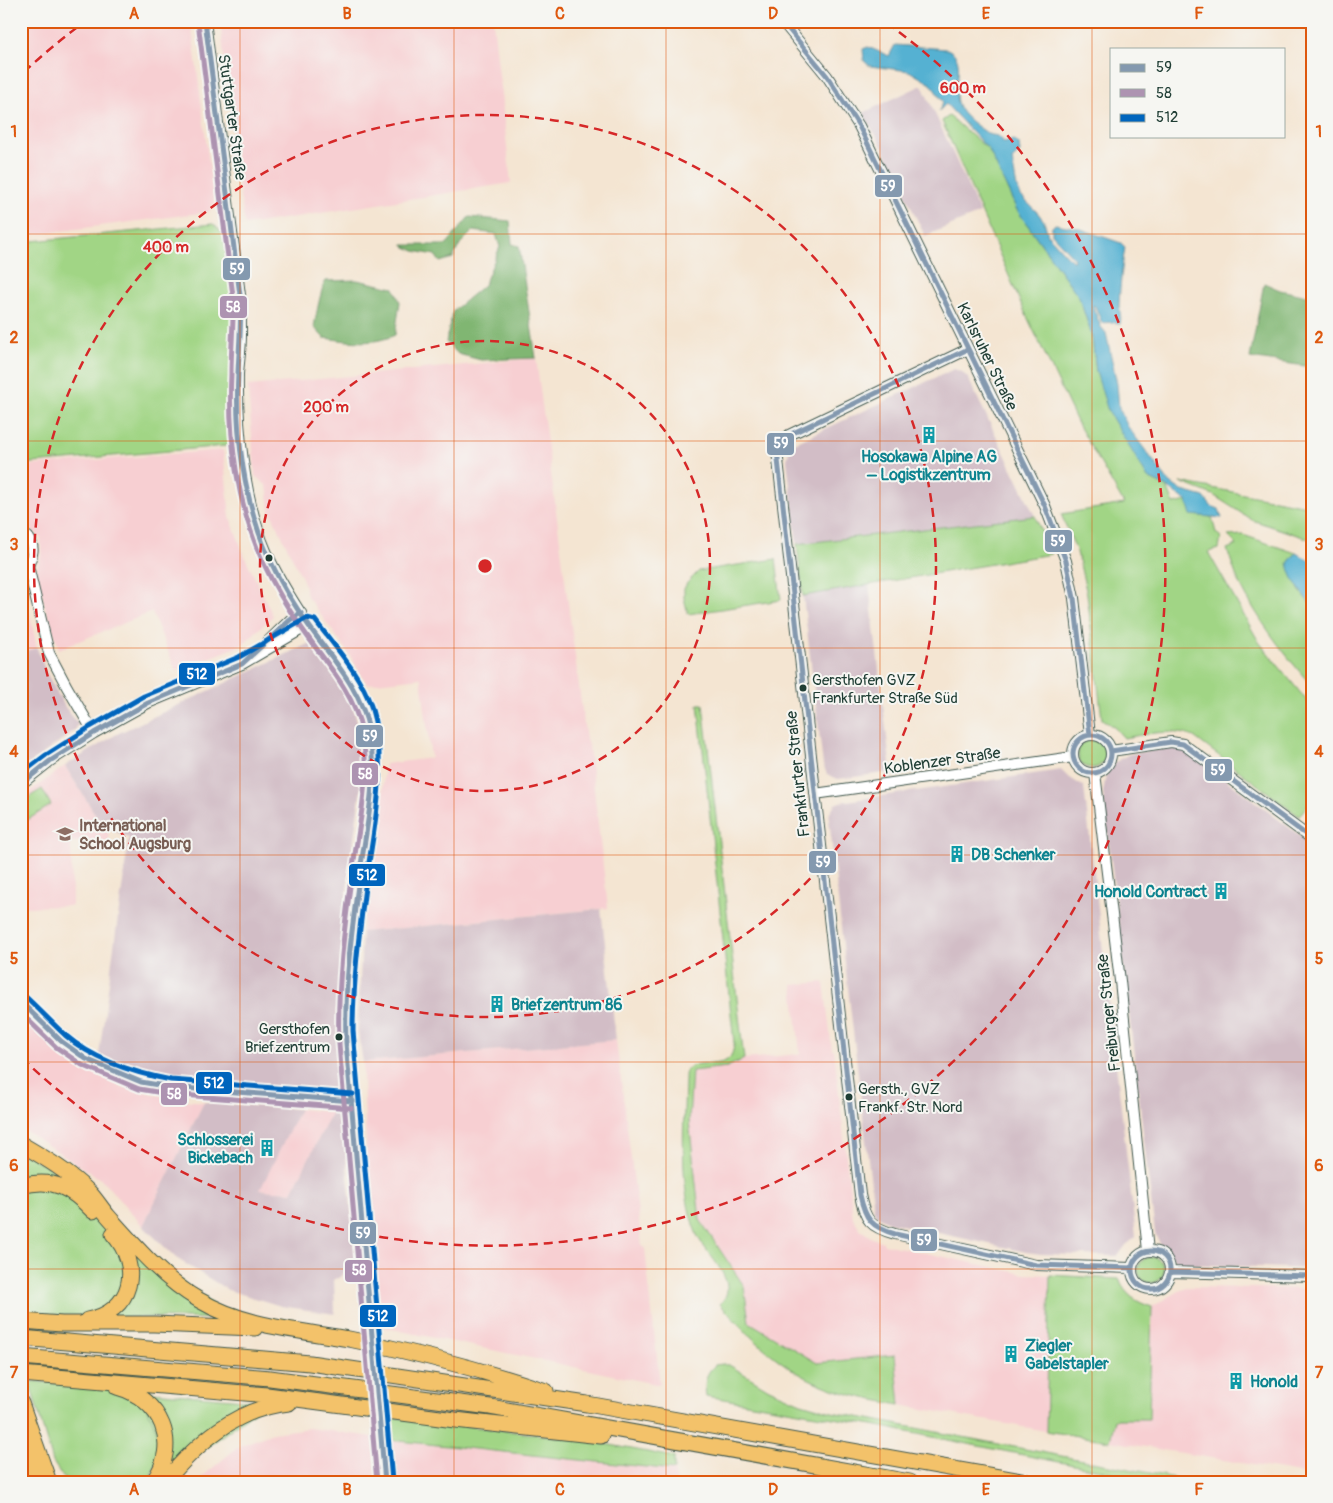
<svg xmlns="http://www.w3.org/2000/svg" width="1333" height="1503" font-family="Pangolin,sans-serif">
	<style>
		.built { fill: #f7cfd2 }
		.industrial { fill: #d2bdc6 }
		.green { fill: #a1d585; stroke: #60895c }
		.forest { fill: #80b672; stroke: #507a53 }
		.water { fill: #54b1d2; stroke: #3a7783 }
		.lines { fill: none; stroke-linecap: round; stroke-linejoin: round }
		.minor-casing { stroke: #3f564c; stroke-width: 12 }
		.highway-casing { stroke: #3f564c; stroke-width: 17 }
		.minor { stroke: #fff; stroke-width: 10 }
		.highway { stroke: #f3c26a; stroke-width: 15 }
		.minor-bridge-casing { stroke: #3f564c; stroke-width: 12; stroke-linecap: butt }
		.minor-bridge { stroke: #fff; stroke-width: 10 }
		.bus-1-casing { stroke: #f6f6f2; stroke-width: 9 }
		.bus-2-casing { stroke: #f6f6f2; stroke-width: 9 }
		.bus-3-casing { stroke: #f6f6f2; stroke-width: 9 }
		.bus-1 { stroke: #8499af; stroke-width: 5 }
		.bus-2 { stroke: #ad93b1; stroke-width: 5 }
		.bus-3 { stroke: #0065bd; stroke-width: 5 }
		.grid { fill: none; stroke: #de580e; stroke-width: 1; stroke-opacity: 0.55 }
		.ring { fill: none; stroke: #d62828; stroke-width: 2.5; stroke-dasharray: 9 6 }
		.bus-dot { fill: #1f3d34; stroke: #f6f6f2; stroke-width: 2 }
		.labels { text-anchor: middle; stroke-width: 4; stroke-linejoin: round; paint-order: stroke }
		.bus-label { font-size: 15px; fill: #1f3d34; stroke: #f6f6f2; text-anchor: start }
		.street-label { font-size: 16px; fill: #1f3d34; stroke: #f6f6f2 }
		.culture-label { font-size: 16px; font-weight: bold; fill: #0d838f; stroke: #f6f6f2; text-anchor: start }
		.education-label { font-size: 16px; font-weight: bold; fill: #785e54; stroke: #f6f6f2; text-anchor: start }
		.centre { fill: #d62828; stroke: #f6f6f2; stroke-width: 2.5 }
		.ring-label { font-size: 15px; text-anchor: middle; font-weight: bold; fill: #d62828; stroke: #f6f6f2; stroke-width: 4; stroke-linejoin: round; paint-order: stroke }
		.line-badge { stroke: #f6f6f2; stroke-width: 2 }
		.badge-label { font-size: 14px; text-anchor: middle; font-weight: bold; fill: #fff }
		.neatline { fill: none; stroke: #de580e; stroke-width: 2 }
		.grid-label { font-size: 16px; text-anchor: middle; font-weight: bold; fill: #de580e }
	</style>
	<rect width="100%" height="100%" fill="#f6f6f2"/>
	<filter id="ink" filterUnits="userSpaceOnUse"><feTurbulence type="fractalNoise" baseFrequency=".02" numOctaves="2"/><feDisplacementMap in="SourceGraphic" scale="10" xChannelSelector="R" yChannelSelector="G"/><feConvolveMatrix kernelMatrix="1 2 1 2 8 2 1 2 1" color-interpolation-filters="sRGB"/></filter>
	<filter id="wash" filterUnits="userSpaceOnUse"><feTurbulence type="fractalNoise" baseFrequency=".0096" numOctaves="4" result="noise"/><feDisplacementMap in="SourceGraphic" scale="20" xChannelSelector="R" yChannelSelector="G"/><feGaussianBlur stdDeviation="1.12" result="paint"/><feColorMatrix in="noise" values="0 0 0 0 0 0 0 0 0 0 0 0 0 0 0 0 0 1.4 0 .05"/><feComposite in="paint" operator="in"/></filter>
	<g filter="url(#wash)">
		<rect width="100%" height="100%" fill="#f4e5d2"/>
		<path class="built" d="M21 21H191L214 203 209 212 21 236Z
			M220 21H493L511 183 245 225 240 195Z
			M536 358 586 740 589 747 608 908 362 932 380 818 385 764 431 758 421 678 367 684 347 651 307 596 303 580 270 511 267 486 255 476 248 386Z
			M223 450 230 517 245 557 273 616 242 645 176 671 152 612 59 649 46 610 36 571 41 556V539L35 532 25 527 21 504V466Z
			M21 574 37 648 21 652Z
			M65 766 102 825 108 828 109 841 71 842 72 906 21 907V798Z
			M824 982 832 1050H834L853 1218 861 1230 872 1238 883 1242 884 1244 1024 1274 1050 1275 1046 1431 900 1405 895 1355 817 1363 749 1322 744 1286 700 1220 689 1121 692 1071 727 1067 744 1059 800 1054 793 985Z
			M21 1016 68 1059 119 1086 174 1099 204 1102 143 1226 102 1180 21 1128Z
			M616 1040 642 1245 645 1249 660 1385 382 1327 368 1185 363 1079V1062Z
			M300 1109 332 1112 292 1192 259 1190Z
			M1186 1287 1312 1289V1475L1110 1441 1114 1419H1149L1152 1307Z
			M309 1428 373 1437 376 1482H196L239 1446 273 1433Z
			M390 1441 674 1470 676 1482H395Z"/>
		<path class="industrial" d="M922 85 980 213 925 236 883 148 863 113Z
			M954 369 962 372 968 378 1035 516 797 544 787 460 790 447 795 443Z
			M869 585 891 772 838 779 827 774 823 765 803 596Z
			M308 644 314 645 352 704 361 736 364 767 346 896 336 1012 341 1083 337 1092 188 1081 150 1075 99 1055 129 838 102 825 65 766 117 734Z
			M37 648 46 672 65 707 78 724 75 730 21 770V652Z
			M1169 748H1177L1192 754 1312 845V1269L1187 1264 1177 1261 1165 1251 1161 1246 1155 1233 1103 792 1106 776 1109 769 1120 759 1130 754Z
			M1061 770 1067 776 1084 787 1136 1237 1126 1245 1118 1256 1041 1254 1026 1252 888 1222 876 1215 874 1210 844 954 829 818 830 812 835 804 840 802Z
			M601 909 616 1040 363 1062 358 1032 362 932Z
			M204 1102 300 1109 260 1190 292 1192 332 1112 338 1113 342 1116 356 1258 339 1278 334 1279 335 1314 281 1306 228 1290 176 1258 143 1226Z"/>
		<path class="green" d="M949 116 989 150 1017 210 1079 297 1092 336 1096 372 1148 478 1167 487 1174 504 1187 501 1192 515 1212 517 1216 533 1221 537 1219 549 1208 552 1259 642 1312 707V799L1299 816 1194 737C1170 728 1148 734 1124 738L1115 728 1102 719 1087 594 1077 552 1061 514 1124 504 1078 424 1022 306 942 121Z
			M213 224 223 233 236 302 237 332 232 379 237 445 21 464V242Z
			M1180 482 1312 507V540L1252 520 1213 495Z
			M1035 516 1051 554 803 596 797 544Z
			M1243 535 1296 553 1288 563 1299 590 1312 606V686C1284 654 1258 620 1239 582 1234 571 1231 560 1227 549L1237 545 1228 536Z
			M776 559 781 600 688 614 684 598V589L687 583 699 571Z
			M698 704H703L744 1059 727 1067 692 1071 689 1121 700 1220 744 1286 749 1322 817 1363 895 1355 900 1405C875 1400 849 1396 825 1386 783 1370 749 1337 720 1304 742 1283 707 1256 697 1235 678 1191 684 1126 685 1079 685 1075 685 1070 689 1068 702 1057 733 1075 734 1043Z
			M1078 754a14 14 0 1 1 28 0a14 14 0 1 1-28 0Z
			M42 789 51 805 21 824V802Z
			M21 1151 69 1180 133 1245 232 1319 84 1316 21 1313Z
			M1138 1270a13 13 0 1 1 26 0a13 13 0 1 1-26 0Z
			M1050 1275 1119 1279C1125 1295 1136 1302 1152 1307L1149 1419H1115L1110 1441 1046 1431Z
			M723 1364 729 1365 769 1389 801 1403 832 1412 1197 1482H1160L862 1423 706 1396C704 1383 705 1374 715 1365Z
			M29 1381 124 1389 154 1411 163 1448 148 1482H66L53 1462Z
			M140 1391 267 1402 161 1482 168 1458Z
			M389 1417 584 1440 674 1457V1470L390 1440Z"/>
		<path class="forest" d="M469 217 510 221 512 244 519 246 536 358 481 360 458 354 446 342 453 311 484 285 500 247 496 234 473 231 460 244 453 258 440 262 435 255 414 251 402 245H446Z
			M357 280 394 288 400 302 395 335C371 346 348 341 324 338L314 327C316 317 321 287 326 281Z
			M1264 283 1280 290 1312 297V367L1250 358Z"/>
		<path class="water" d="M895 45 947 49C968 57 953 85 957 102 961 117 979 127 990 135 997 135 1001 137 1004 143L1013 140 1019 144 1020 152 1012 160 1017 188 1021 196 1037 212 1044 221 1048 235 1072 261H1074L1073 257 1052 234V227L1055 224 1078 228 1121 243 1125 247C1122 266 1120 285 1119 304 1119 312 1122 316 1120 324L1112 322 1102 323 1095 306 1093 305V307L1101 327 1106 333 1117 384 1119 408 1128 427 1169 482 1182 491 1204 497 1211 506 1219 509 1222 518 1191 515 1187 501 1167 487 1148 478 1108 411 1096 372 1092 336 1079 297 1017 210 989 150 946 104 939 111 943 102 931 84 909 71 870 66 864 61 863 49 868 47 889 56Z
			M1296 553 1312 561V606C1301 592 1291 580 1288 563Z"/>
	</g>
	<g filter="url(#ink)">
		<g class="lines">
			<g class="minor-casing">
				<path id="minor" d="M205 21 240 295C241 308 241 321 241 335 241 348 239 361 238 374 237 429 244 500 266 551 277 577 293 602 309 626 333 659 361 688 369 730 376 765 369 801 365 836 356 904 342 974 346 1043L371 1322
					M782 21 827 76 859 126 1045 506 1066 561 1074 598 1090 735
					M968 349 789 435 782 441 777 451 860 1195C865 1221 870 1227 895 1234L1036 1265 1132 1268
					M21 536 28 537C36 547 32 556 28 566
					M21 561 28 566 49 653 67 687 94 733
					M260 649 290 620 301 613
					M1073 754a19 19 0 1 1 38 0a19 19 0 1 1-38 0Z
					M1111 751 1171 742 1183 744 1312 839
					M1095 773 1120 981 1148 1251
					M21 784 50 761 94 733 148 703 242 664 309 625
					M815 794 1073 757
					M21 1002 61 1041 86 1059 141 1082 170 1087 352 1101
					M1132 1270a19 19 0 1 1 38 0a19 19 0 1 1-38 0Z
					M1170 1272 1312 1276
					M381 1434 385 1482"/>
			</g>
			<g class="highway-casing">
				<path id="highway" d="M21 1144C45 1158 69 1172 89 1192 96 1199 101 1208 108 1216 135 1246 164 1280 199 1300 245 1327 298 1330 349 1339 415 1352 482 1370 546 1391
					M21 1186C53 1177 71 1188 93 1211
					M87 1320C133 1312 142 1266 113 1234
					M21 1321 62 1324H154L255 1328
					M21 1338 310 1363 587 1404 1027 1482
					M21 1357 270 1378 490 1407 910 1482
					M21 1374 267 1395 455 1420 601 1436
					M117 1387C161 1399 181 1443 153 1482
					M21 1403 49 1482
					M21 1439 36 1482
					M165 1482C197 1443 236 1408 289 1403"/>
			</g>
			<use href="#minor" class="minor"/>
			<use href="#highway" class="highway"/>
			<g class="minor-bridge-casing">
				<path id="minor-bridge" d="M371 1322 381 1434"/>
			</g>
			<use href="#minor-bridge" class="minor-bridge"/>
			<g class="bus-1-casing">
				<path id="bus-1" d="M205 21 240 295C242 322 239 347 238 373 235 434 244 502 269 558 280 582 294 605 309 626 332 659 361 689 369 730 378 776 367 826 360 871 352 928 344 985 346 1043L385 1482
					M782 21 827 76 859 126 1045 506 1066 561 1074 598 1090 735
					M968 349 789 435 782 441 777 451 860 1195C865 1219 871 1227 895 1234L1036 1265 1132 1268
					M1073 754a19 19 0 1 1 38 0a19 19 0 1 1-38 0Z
					M1111 751 1171 742 1183 744 1312 839
					M21 784 50 761 94 733 148 703 242 664 290 620 301 613
					M21 1002 61 1041 86 1059 141 1082 170 1087 352 1101
					M1132 1270a19 19 0 1 1 38 0a19 19 0 1 1-38 0Z
					M1170 1272 1312 1276"/>
			</g>
			<g class="bus-2-casing">
				<path id="bus-2" d="M198 22 233 296C234 322 231 348 231 374 228 437 237 505 263 562 274 586 288 609 303 630 325 662 353 691 362 731 371 775 359 828 352 872 344 929 337 986 339 1044L377 1482
					M21 1013 56 1047 82 1065 139 1089 169 1094 351 1108"/>
			</g>
			<g class="bus-3-casing">
				<path id="bus-3" d="M21 774 46 755 90 727 144 696 239 657 307 618 315 620C335 647 360 674 371 706 389 764 374 829 365 887 359 935 353 982 353 1031L392 1481
					M26 997C39 1009 52 1023 65 1035 94 1060 134 1073 171 1080L353 1094"/>
			</g>
			<use href="#bus-1" class="bus-1"/>
			<use href="#bus-2" class="bus-2"/>
			<use href="#bus-3" class="bus-3"/>
		</g>
	</g>
	<path class="grid" d="M240 21V1482M454 21V1482M666 21V1482M880 21V1482M1092 21V1482M21 234H1312M21 441H1312M21 648H1312M21 855H1312M21 1062H1312M21 1269H1312"/>
	<g class="ring">
		<circle cx="485" cy="566" r="225"/>
		<circle cx="485" cy="566" r="451"/>
		<path d="M24 72A676 676 0 0 1 83 23M887 23A676 676 0 1 1 24 1060"/>
	</g>
	<defs>
		<g id="building-bare" transform="scale(1.35)"><path d="M-4-6H4V6H1V3H-1V6H-4ZM-2.5-4.3h1.7v1.8h-1.7ZM.8-4.3h1.7v1.8H.8ZM-2.5-1h1.7V.8h-1.7ZM.8-1h1.7V.8H.8Z" fill="#0f9aa8" stroke="#f6f6f2" stroke-width="2.5" paint-order="stroke"/></g>
		<g id="school-bare" transform="scale(1.35)"><path d="M0-5L7-2L0 1L-7-2ZM-4 1L0 2.5L4 1V4Q0 6-4 4Z" fill="#8d6e63" stroke="#f6f6f2" stroke-width="2.5" paint-order="stroke"/></g>
	</defs>
	<g fill-rule="evenodd">
		<use href="#building-bare" x="929" y="435"/>
		<use href="#school-bare" x="65" y="834"/>
		<use href="#building-bare" x="957" y="854"/>
		<use href="#building-bare" x="1221" y="891"/>
		<use href="#building-bare" x="497" y="1004"/>
		<use href="#building-bare" x="267" y="1148"/>
		<use href="#building-bare" x="1011" y="1354"/>
		<use href="#building-bare" x="1236" y="1381"/>
	</g>
	<g class="bus-dot">
		<circle cx="269" cy="558" r="4.5"/>
		<circle cx="803" cy="688" r="4.5"/>
		<circle cx="339" cy="1037" r="4.5"/>
		<circle cx="849" cy="1097" r="4.5"/>
	</g>
	<g class="labels">
		<g class="bus-label">
			<text x="812" y="685">Gersthofen GVZ<tspan x="812" dy="18">Frankfurter Straße Süd</tspan></text>
			<text x="330" y="1034" text-anchor="end">Gersthofen<tspan x="330" dy="18">Briefzentrum</tspan></text>
			<text x="858" y="1094">Gersth., GVZ<tspan x="858" dy="18">Frankf. Str. Nord</tspan></text>
		</g>
		<g class="street-label">
			<text transform="translate(233 117) rotate(82)" y="6">Stuttgarter Straße</text>
			<text transform="translate(988 356) rotate(64)" y="6">Karlsruher Straße</text>
			<text transform="translate(942 760) rotate(-8)" y="6">Koblenzer Straße</text>
			<text transform="translate(797 774) rotate(-96)" y="6">Frankfurter Straße</text>
			<text transform="translate(1108 1013) rotate(-96)" y="6">Freiburger Straße</text>
		</g>
		<g class="culture-label">
			<text x="929" y="462" text-anchor="middle">Hosokawa Alpine AG<tspan x="929" dy="18">– Logistikzentrum</tspan></text>
			<text x="971" y="860">DB Schenker</text>
			<text x="1207" y="897" text-anchor="end">Honold Contract</text>
			<text x="511" y="1010">Briefzentrum 86</text>
			<text x="253" y="1145" text-anchor="end">Schlosserei<tspan x="253" dy="18">Bickebach</tspan></text>
			<text x="1025" y="1351">Ziegler<tspan x="1025" dy="18">Gabelstapler</tspan></text>
			<text x="1250" y="1387">Honold</text>
		</g>
		<g class="education-label">
			<text x="79" y="831">International<tspan x="79" dy="18">School Augsburg</tspan></text>
		</g>
	</g>
	<circle cx="485" cy="566" r="8" class="centre"/>
	<g class="ring-label">
		<text x="963" y="93">600 m</text>
		<text x="166" y="252">400 m</text>
		<text x="326" y="412">200 m</text>
	</g>
	<g class="line-badge">
		<rect x="874" y="174" width="29" height="24" rx="5" fill="#8499af"/>
		<rect x="222" y="257" width="29" height="24" rx="5" fill="#8499af"/>
		<rect x="219" y="295" width="29" height="24" rx="5" fill="#ad93b1"/>
		<rect x="766" y="432" width="29" height="24" rx="5" fill="#8499af"/>
		<rect x="1044" y="529" width="29" height="24" rx="5" fill="#8499af"/>
		<rect x="178" y="662" width="38" height="24" rx="5" fill="#0065bd"/>
		<rect x="355" y="724" width="29" height="24" rx="5" fill="#8499af"/>
		<rect x="1204" y="758" width="29" height="24" rx="5" fill="#8499af"/>
		<rect x="351" y="762" width="28" height="24" rx="5" fill="#ad93b1"/>
		<rect x="808" y="850" width="29" height="24" rx="5" fill="#8499af"/>
		<rect x="348" y="863" width="38" height="24" rx="5" fill="#0065bd"/>
		<rect x="195" y="1071" width="38" height="24" rx="5" fill="#0065bd"/>
		<rect x="160" y="1082" width="28" height="24" rx="5" fill="#ad93b1"/>
		<rect x="349" y="1221" width="28" height="24" rx="5" fill="#8499af"/>
		<rect x="910" y="1228" width="28" height="24" rx="5" fill="#8499af"/>
		<rect x="344" y="1259" width="29" height="24" rx="5" fill="#ad93b1"/>
		<rect x="359" y="1304" width="38" height="24" rx="5" fill="#0065bd"/>
	</g>
	<g class="badge-label">
		<text x="888" y="191">59</text>
		<text x="237" y="274">59</text>
		<text x="233" y="312">58</text>
		<text x="781" y="448">59</text>
		<text x="1058" y="546">59</text>
		<text x="197" y="679">512</text>
		<text x="370" y="741">59</text>
		<text x="1218" y="775">59</text>
		<text x="365" y="779">58</text>
		<text x="823" y="867">59</text>
		<text x="367" y="880">512</text>
		<text x="214" y="1088">512</text>
		<text x="174" y="1099">58</text>
		<text x="363" y="1238">59</text>
		<text x="924" y="1245">59</text>
		<text x="359" y="1275">58</text>
		<text x="378" y="1321">512</text>
	</g>
	<rect width="1333" height="1503" fill="none" stroke="#f6f6f2" stroke-width="55"/>
	<rect x="1110" y="48" width="175" height="90" fill="#f6f6f2" stroke="#a0aca6"/>
	<rect x="1120" y="64" width="25" height="8" fill="#8499af" stroke="#a0aca6"/>
	<text x="1156" y="72" font-size="15" fill="#1f3d34">59</text>
	<rect x="1120" y="89" width="25" height="8" fill="#ad93b1" stroke="#a0aca6"/>
	<text x="1156" y="98" font-size="15" fill="#1f3d34">58</text>
	<rect x="1120" y="114" width="25" height="8" fill="#0065bd" stroke="#a0aca6"/>
	<text x="1156" y="122" font-size="15" fill="#1f3d34">512</text>
	<rect x="28" y="28" width="1278" height="1448" class="neatline"/>
	<g class="grid-label">
		<text x="134" y="19">A</text>
		<text x="347" y="19">B</text>
		<text x="560" y="19">C</text>
		<text x="773" y="19">D</text>
		<text x="986" y="19">E</text>
		<text x="1199" y="19">F</text>
		<text x="14" y="137">1</text>
		<text x="1319" y="137">1</text>
		<text x="14" y="343">2</text>
		<text x="1319" y="343">2</text>
		<text x="14" y="550">3</text>
		<text x="1319" y="550">3</text>
		<text x="14" y="757">4</text>
		<text x="1319" y="757">4</text>
		<text x="14" y="964">5</text>
		<text x="1319" y="964">5</text>
		<text x="14" y="1171">6</text>
		<text x="1319" y="1171">6</text>
		<text x="14" y="1378">7</text>
		<text x="1319" y="1378">7</text>
		<text x="134" y="1495">A</text>
		<text x="347" y="1495">B</text>
		<text x="560" y="1495">C</text>
		<text x="773" y="1495">D</text>
		<text x="986" y="1495">E</text>
		<text x="1199" y="1495">F</text>
	</g>
</svg>
